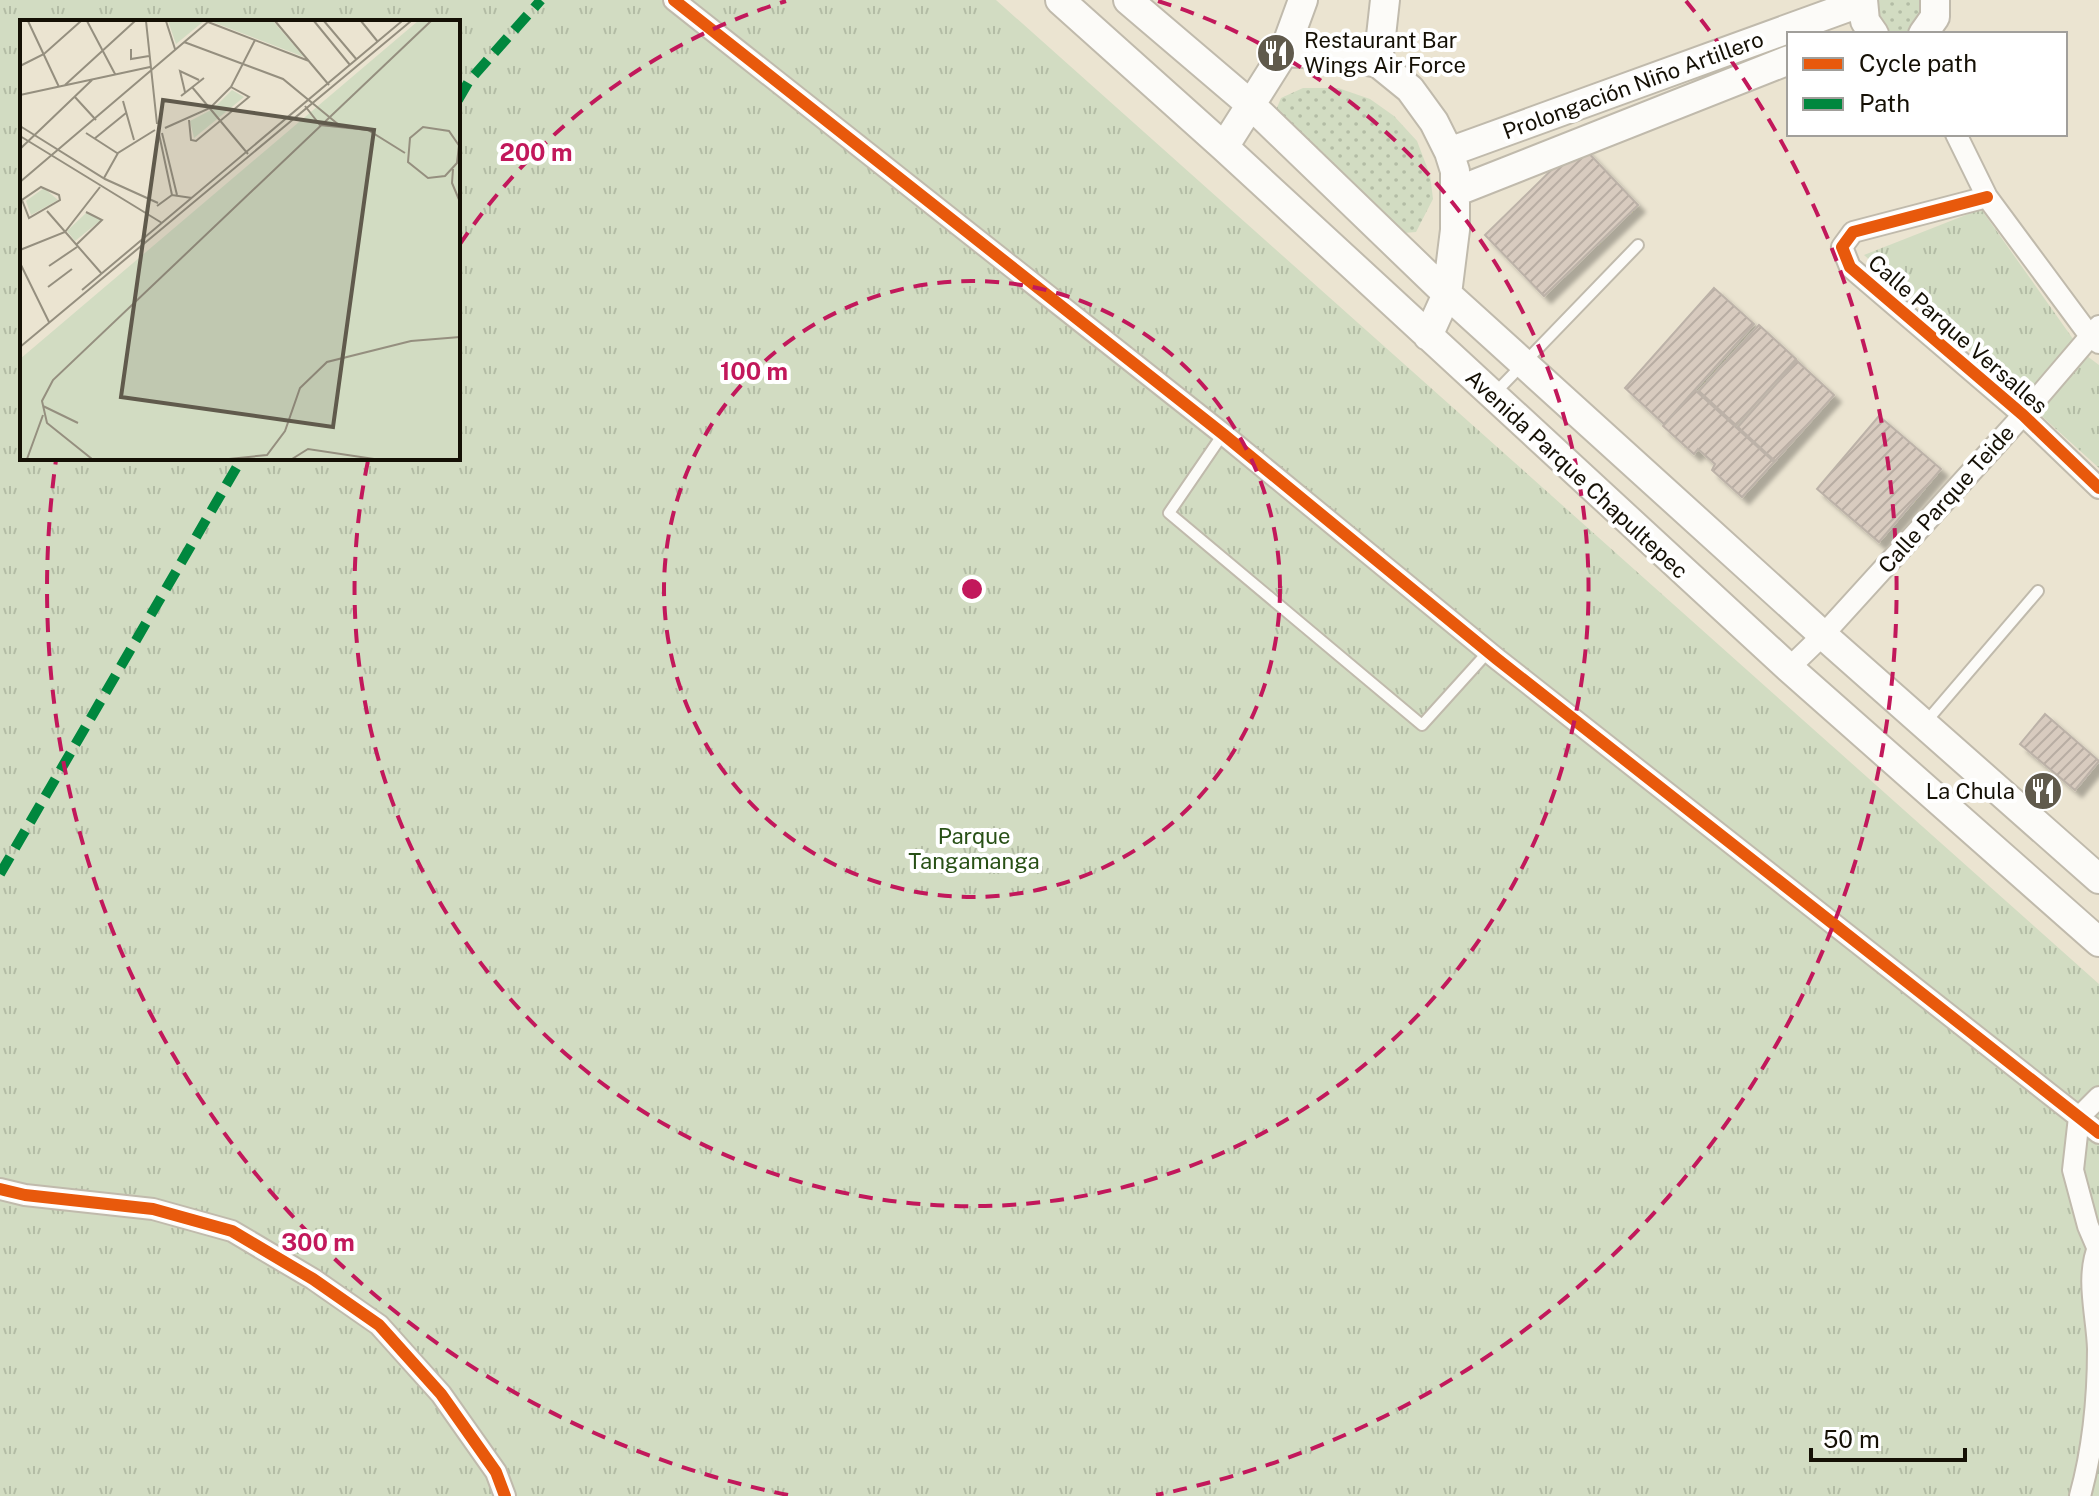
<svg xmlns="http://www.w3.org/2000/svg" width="2099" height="1496" font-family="'Public Sans',sans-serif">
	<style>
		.park { fill: url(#park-tufts); fill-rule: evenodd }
		.garden { fill: url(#garden-dots) }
		.building { fill: url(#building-hatch); stroke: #bcb2a8; stroke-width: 2; filter: url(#shadow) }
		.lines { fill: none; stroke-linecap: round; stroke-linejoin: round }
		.lane-casing { stroke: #c0baac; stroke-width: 14 }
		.street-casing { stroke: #c0baac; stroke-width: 24 }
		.secondary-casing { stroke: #c0baac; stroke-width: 32 }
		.lane { stroke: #fcfbf8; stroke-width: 10 }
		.street { stroke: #fcfbf8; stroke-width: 20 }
		.secondary { stroke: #fcfbf8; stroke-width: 28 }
		.quiet { stroke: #00873e; stroke-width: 10; stroke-dasharray: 20 10; stroke-linecap: butt }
		.cycleway-casing { stroke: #fff; stroke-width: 17 }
		.cycleway { stroke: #e8590c; stroke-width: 12 }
		.ring { fill: none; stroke: #c2185b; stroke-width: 4; stroke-dasharray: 14 10 }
		.labels { text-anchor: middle; stroke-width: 8; stroke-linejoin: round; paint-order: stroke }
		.poi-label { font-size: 22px; fill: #151005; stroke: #fff; text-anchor: start }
		.street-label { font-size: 22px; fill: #151005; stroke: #fff }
		.park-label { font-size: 22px; fill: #285016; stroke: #fff }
		.inset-road { fill: none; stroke: #958f7f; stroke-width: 2 }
		.view { fill: #605a4c; fill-opacity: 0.15; stroke: #605a4c; stroke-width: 4 }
		.inset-edge { fill: none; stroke: #151005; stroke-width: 4 }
		.centre { fill: #c2185b; stroke: #fff; stroke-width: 4 }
		.ring-label { font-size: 24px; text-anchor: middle; font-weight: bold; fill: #c2185b; stroke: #fff; stroke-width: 8; stroke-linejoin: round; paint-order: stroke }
	</style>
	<defs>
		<pattern id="park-tufts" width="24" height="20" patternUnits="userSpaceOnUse" patternTransform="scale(2)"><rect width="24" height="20" fill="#d2dcc2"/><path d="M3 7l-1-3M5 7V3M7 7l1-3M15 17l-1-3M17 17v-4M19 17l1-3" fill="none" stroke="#b3bca5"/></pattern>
		<pattern id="garden-dots" width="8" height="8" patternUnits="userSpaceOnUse" patternTransform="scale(2)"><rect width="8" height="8" fill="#d2dcc2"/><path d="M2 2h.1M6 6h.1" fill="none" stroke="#b3bca5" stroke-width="1.8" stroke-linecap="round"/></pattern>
		<pattern id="building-hatch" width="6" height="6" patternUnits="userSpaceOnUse" patternTransform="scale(2)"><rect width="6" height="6" fill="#d8cbbf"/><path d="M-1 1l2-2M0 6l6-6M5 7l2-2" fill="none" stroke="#b8ada3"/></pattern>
		<filter id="shadow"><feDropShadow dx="7" dy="7" stdDeviation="2" flood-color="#0004"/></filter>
	</defs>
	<rect width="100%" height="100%" fill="#ebe4d1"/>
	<path class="park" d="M0 0H996L2099 984V1496H0ZM22 22H458V458H22Z
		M1981 209 2083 353 2099 365V468L1864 255Z"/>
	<path class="garden" d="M1863 0H1935L1923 34H1874Z
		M1303 88H1338L1370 99 1394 116 1417 141 1430 175 1433 199 1416 232 1404 233 1274 115 1281 98Z"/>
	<path class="building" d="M1579 143 1638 205 1544 296 1485 235Z
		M1714 288 1754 324 1664 424 1625 388Z
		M1759 325 1796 359 1736 425 1699 391Z
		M1797 361 1834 395 1775 461 1738 427Z
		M1695 390 1774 462 1742 497 1712 470 1715 464 1698 449 1694 454 1663 426Z
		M1879 416 1941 469 1879 542 1817 489Z
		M2045 714 2099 761 2075 790 2020 744Z"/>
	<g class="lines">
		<g class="lane-casing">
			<path id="lane" d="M1494 394 1638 245
				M1223 434 1169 513 1422 725 1488 652
				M1925 723 2038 591"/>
		</g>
		<g class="street-casing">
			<path id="street" d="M674 0 1223 434 1497 659 2099 1133
				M1956 134 1987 197 2090 336 2099 343
				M1987 197 1853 232 1842 247 1850 267 2023 415 2099 488
				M1789 668 1823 635 2023 415 2099 326
				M0 1189 25 1195 153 1209 232 1231 313 1279 379 1325 441 1394 496 1472 505 1496
				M2097 1247 2088 1226 2073 1170 2079 1117 2099 1097
				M2080 1496C2093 1449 2098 1398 2098 1349 2097 1314 2085 1278 2099 1245"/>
		</g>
		<g class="secondary-casing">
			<path id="secondary" d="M1060 0 1224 147 1789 668 2099 942
				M1128 0 1250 104 1447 294 1823 635 2099 879
				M1863 0 1865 21 1874 34
				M1923 34 1935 17V0
				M1284 52 1336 55 1378 63 1410 89 1434 122 1449 152 1455 171V230L1447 294 1428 336
				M1378 63 1385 0
				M1224 147 1284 52 1303 0
				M1449 152 1862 2
				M1455 192 1789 60"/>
		</g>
		<use href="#lane" class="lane"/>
		<use href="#street" class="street"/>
		<use href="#secondary" class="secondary"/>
		<path class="quiet" d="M458 100 469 81 541 0
			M0 874 242 458"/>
		<g class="cycleway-casing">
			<path id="cycleway" d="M674 0 1223 434 1497 659 2099 1133
				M1987 197 1853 232 1842 247 1850 267 2023 415 2099 488
				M0 1189 25 1195 153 1209 232 1231 313 1279 379 1325 441 1394 496 1472 505 1496"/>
		</g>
		<use href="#cycleway" class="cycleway"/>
	</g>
	<g class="ring">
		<circle cx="972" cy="589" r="308"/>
		<path d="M460 244A617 617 0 0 1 786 1M1158 1A617 617 0 1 1 368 461"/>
		<path d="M788 1495A925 925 0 0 1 56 460M1686 1A925 925 0 0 1 1156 1495"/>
	</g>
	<defs>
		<g id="restaurant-disc" transform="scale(2)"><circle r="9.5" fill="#605a4c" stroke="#fff"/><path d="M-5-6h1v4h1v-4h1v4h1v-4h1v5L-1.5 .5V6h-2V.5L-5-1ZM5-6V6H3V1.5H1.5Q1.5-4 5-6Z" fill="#fff"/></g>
	</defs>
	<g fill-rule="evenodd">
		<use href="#restaurant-disc" x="1276" y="53"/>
		<use href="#restaurant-disc" x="2043" y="791"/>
	</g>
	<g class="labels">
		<g class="poi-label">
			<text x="1304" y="48">Restaurant Bar<tspan x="1304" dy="25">Wings Air Force</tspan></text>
			<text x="2015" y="799" text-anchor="end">La Chula</text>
		</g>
		<g class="street-label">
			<text transform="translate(1633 85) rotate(-20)" y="8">Prolongación Niño Artillero</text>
			<text transform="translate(1958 334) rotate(41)" y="8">Calle Parque Versalles</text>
			<text transform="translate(1577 474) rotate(43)" y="8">Avenida Parque Chapultepec</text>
			<text transform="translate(1946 499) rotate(-48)" y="8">Calle Parque Teide</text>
		</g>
		<g class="park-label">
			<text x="974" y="844">Parque<tspan x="974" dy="25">Tangamanga</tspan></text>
		</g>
	</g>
	<g transform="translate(20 20)">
		<rect width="440" height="440" fill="#ebe4d1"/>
		<path d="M148 1H184L156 24Z" fill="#d2dcc2"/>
		<path d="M190 1H253L284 37ZM398 1H440V439H0V339ZM212 70 224 77 174 118 170 101 193 89ZM24 168 38 180 11 195 6 181ZM66 193 81 200 55 221 47 211Z" fill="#d2dcc2"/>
		<path class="inset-road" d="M8 1 39 67M67 1 95 54M126 1 137 104M146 1 155 29M255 1 309 65M294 1 330 45M304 1 337 40M341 1 358 22M188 2 289 41M164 22 263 59 319 105M111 29V39L129 36M0 46 24 34 61 1M45 65 115 1M172 67 228 134M165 72 160 51 179 60M0 75 130 47M54 76 76 100M161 76 184 58M103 81 114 120M285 86 300 105 348 110 385 133M169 100 171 120 176 121 229 77 211 67M0 106 85 159 138 183M145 108 190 88 211 67 235 20M66 113 97 133M142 113 157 175M139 114 152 175M0 116 142 203M74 119 106 93M439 125 437 143 425 156 408 158 388 142 390 118 403 107 429 111 440 127M0 129 72 60M433 149 432 163 440 182M84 158 98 133 135 110M0 162 189 1M21 167 39 175 40 180 9 198 2 180ZM137 186 152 175 172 178M27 191 82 254M56 225 82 200 66 192M0 230 45 212 80 167M0 243 29 302M29 246 57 227M28 267 52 249M62 270 382 1M0 327 391 1M23 386 58 403M7 439 23 395M72 439 27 403 22 381 33 360 411 1M209 439 247 435 265 411 280 368 307 342 391 321 440 317M272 439 288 429 354 439"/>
		<path class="view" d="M143 80 354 110 313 407 101 377Z"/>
		<rect width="440" height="440" class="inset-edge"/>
	</g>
	<circle cx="972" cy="589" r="12" class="centre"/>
	<g class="ring-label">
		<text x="536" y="161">200 m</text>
		<text x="754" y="380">100 m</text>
		<text x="318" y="1251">300 m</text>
	</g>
	<rect x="1787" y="32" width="280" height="104" fill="#ffffff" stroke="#a19f9b" stroke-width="2"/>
	<rect x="1803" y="58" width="40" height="12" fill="#e8590c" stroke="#a19f9b" stroke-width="2"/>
	<text x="1859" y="72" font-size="24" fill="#151005">Cycle path</text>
	<rect x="1803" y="98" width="40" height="12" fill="#00873e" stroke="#a19f9b" stroke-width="2"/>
	<text x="1859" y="112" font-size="24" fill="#151005">Path</text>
	<path d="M1811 1448v12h154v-12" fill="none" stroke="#151005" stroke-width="4"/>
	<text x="1823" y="1448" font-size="24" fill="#151005" stroke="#ffffff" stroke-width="6" paint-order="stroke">50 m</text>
</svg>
